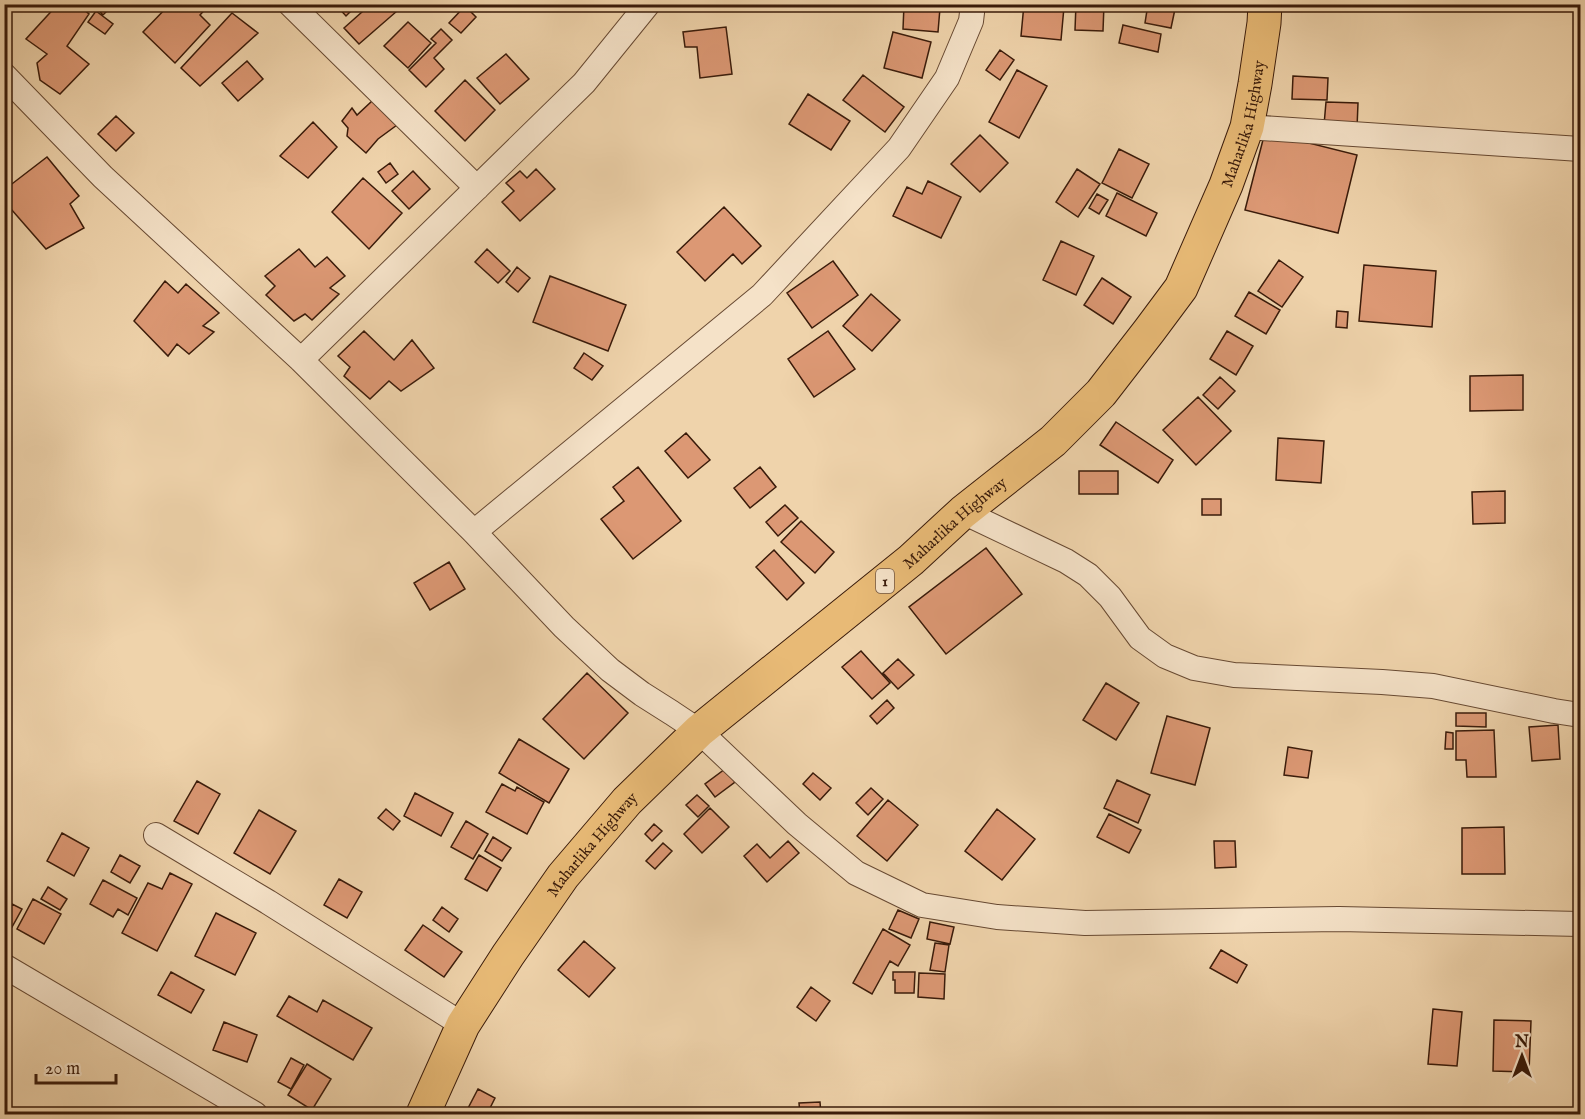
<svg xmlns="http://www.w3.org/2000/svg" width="1585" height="1119" font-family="'IM FELL English',serif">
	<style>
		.building { fill: #dc9874; stroke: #3a1b0a; stroke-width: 1.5 }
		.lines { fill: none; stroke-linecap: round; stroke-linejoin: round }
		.minor-casing { stroke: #674932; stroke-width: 26 }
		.trunk-casing { stroke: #3a1b0a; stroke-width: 35 }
		.minor { stroke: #f5e2c8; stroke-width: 24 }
		.trunk { stroke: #e8ba76; stroke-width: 33 }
		.labels { text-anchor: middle; stroke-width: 4.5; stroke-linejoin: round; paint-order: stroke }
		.shield { fill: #f5e2c8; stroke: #725743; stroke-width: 1.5 }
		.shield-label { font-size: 15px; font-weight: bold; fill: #3a1b0a }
		.street-label { font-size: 16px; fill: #3a1b0a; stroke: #f5e2c8 }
	</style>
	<rect width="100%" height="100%" fill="#efd3ab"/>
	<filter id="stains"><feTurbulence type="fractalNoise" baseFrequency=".00333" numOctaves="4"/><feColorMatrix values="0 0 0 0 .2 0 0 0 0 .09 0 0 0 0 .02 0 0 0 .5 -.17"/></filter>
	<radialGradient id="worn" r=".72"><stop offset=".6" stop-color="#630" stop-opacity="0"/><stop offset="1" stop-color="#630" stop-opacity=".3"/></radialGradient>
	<path class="building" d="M58 4H77L89 14 67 46 89 64 60 94 40 80 37 63 47 54 26 39Z
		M93 4H114L103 15Z
		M170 4H210L200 15 210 25 175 63 143 32Z
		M335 4H358L346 16Z
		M371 4H391L397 11 359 44 344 28Z
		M1024 4 1064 7 1061 40 1021 36Z
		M1076 4H1104L1103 31 1075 30Z
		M1148 4 1175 9 1171 28 1145 23Z
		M904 5 940 8 938 32 903 29Z
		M465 6 476 17 461 33 449 23Z
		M96 11 113 24 105 34 88 22Z
		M232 13 258 33 200 86 181 68Z
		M408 22 431 43 408 68 384 46Z
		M1123 25 1161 34 1158 52 1119 43Z
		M726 27 732 74 700 78 697 47H685L683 32Z
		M441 29 452 40 434 58 444 69 426 87 409 70 436 43 431 39Z
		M893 32 931 42 922 78 884 68Z
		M1000 50 1014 60 1000 80 986 70Z
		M506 54 529 79 500 104 477 78Z
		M247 61 263 79 238 101 222 83Z
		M1017 70 1047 86 1019 138 989 122Z
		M863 75 904 107 885 132 843 100Z
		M1293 76 1328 78 1327 100 1292 99Z
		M465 80 495 110 465 141 435 111Z
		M808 94 850 121 831 150 789 124Z
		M372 101 397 125 378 139 366 153 347 136 348 128 342 121 352 108 357 115Z
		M1326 102 1358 103 1357 128 1324 125Z
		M116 116 134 133 116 151 98 134Z
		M313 122 337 147 308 178 280 156Z
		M1265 132 1357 155 1338 233 1245 210Z
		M980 135 1008 163 980 192 951 164Z
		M1119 149 1149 164 1132 198 1102 183Z
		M47 157 79 196 70 204 84 228 46 249 4 201V190Z
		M390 163 398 174 386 183 378 172Z
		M536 169 555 189 520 221 502 202 514 191 506 183 520 171 527 178Z
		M1077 169 1100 184 1078 217 1056 202Z
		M413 171 430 189 409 209 392 191Z
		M363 178 402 213 369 249 332 212Z
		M928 181 961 197 941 238 893 216 907 187 922 194Z
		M1117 193 1157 213 1146 236 1106 216Z
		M1097 194 1108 200 1099 214 1089 208Z
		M724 207 761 246 742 264 733 254 705 281 677 252Z
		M1061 241 1094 256 1076 295 1043 280Z
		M299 249 315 267 327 257 345 276 330 288 339 294 312 320 305 314 294 321 266 295 275 286 265 276Z
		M487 249 510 271 498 283 475 262Z
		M1279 260 1303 277 1282 307 1258 291Z
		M833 261 858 295 812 328 787 293Z
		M1364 265 1436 271 1432 327 1359 321Z
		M517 267 530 278 518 292 506 282Z
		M550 276 626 305 608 351 533 322Z
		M1102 278 1131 297 1113 324 1084 305Z
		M165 281 178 293 186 284 219 313 203 326 214 332 189 354 177 344 168 356 134 321Z
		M1249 292 1280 310 1266 334 1235 316Z
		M871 294 900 320 872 351 843 326Z
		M1337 311 1348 312 1347 328 1336 327Z
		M364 331 394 360 412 340 434 368 401 391 389 381 370 399 344 376 350 367 338 356Z
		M828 331 855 369 814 397 788 359Z
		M1227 331 1253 346 1236 375 1210 359Z
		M584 353 603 366 592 380 574 368Z
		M1523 375V410L1470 411V376Z
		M1220 377 1235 391 1218 409 1203 395Z
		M1198 397 1231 431 1196 465 1163 430Z
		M1116 422 1173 460 1158 483 1100 445Z
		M686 433 710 460 688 478 665 451Z
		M1278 438 1324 441 1321 483 1276 480Z
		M638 467 681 521 633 559 601 519 624 501 613 487Z
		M760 467 776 487 750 508 734 488Z
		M1079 471H1118V494H1079Z
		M1505 491V523L1473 524 1472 492Z
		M1202 499H1221V515H1202Z
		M785 505 798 518 778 536 766 522Z
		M801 521 834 552 815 573 781 542Z
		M986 548 1022 594 946 654 909 607Z
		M774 550 804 583 787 600 756 567Z
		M449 562 465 589 430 610 414 583Z
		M861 651 890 683 872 699 842 667Z
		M898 659 914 675 898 689 883 673Z
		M587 673 628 713 584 759 543 719Z
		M1106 683 1139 703 1116 740 1083 720Z
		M887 700 894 708 877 724 870 716Z
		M1456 713H1486V727L1456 726Z
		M1167 716 1210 728 1195 785 1151 773Z
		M1558 725 1560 759 1532 761 1529 727Z
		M1494 730 1496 777H1467L1466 760H1456V731Z
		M1446 732 1453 733V749H1445Z
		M519 739 569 769 549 803 499 773Z
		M1288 747 1312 751 1308 778 1284 775Z
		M725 769 735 782 715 797 705 784Z
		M813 773 831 788 820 800 803 784Z
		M1117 780 1150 795 1138 823 1104 808Z
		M197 781 220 794 198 834 174 821Z
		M502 784 515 791 517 787 544 802 527 834 486 812Z
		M871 788 883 799 868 815 856 803Z
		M415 793 453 813 441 836 404 816Z
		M697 795 709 806 698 817 686 805Z
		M888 800 918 825 887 861 857 836Z
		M710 808 729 827 702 853 684 834Z
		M386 809 400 821 393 830 378 818Z
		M997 809 1035 839 1002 880 965 851Z
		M259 810 296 831 270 874 234 853Z
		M1109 814 1141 830 1129 853 1097 837Z
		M466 821 488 834 473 859 451 847Z
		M654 824 662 831 652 841 645 834Z
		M1504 827 1505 874H1462V828Z
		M62 833 89 848 74 876 47 861Z
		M493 837 511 848 502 861 485 851Z
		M788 841 799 853 767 882 744 856 757 844 770 858Z
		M1214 841H1235L1236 867 1215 868Z
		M663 843 672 851 655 869 646 861Z
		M120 855 140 866 130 883 111 872Z
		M479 855 501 868 487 891 465 879Z
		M170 873 192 884 157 951 122 933 148 883 162 889Z
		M339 879 362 892 347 918 324 905Z
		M103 880 137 898 128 915 118 909 113 917 90 904Z
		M48 887 67 899 60 910 41 899Z
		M33 899 61 914 44 944 17 929Z
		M12 904 22 909 12 927 4 923V918Z
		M442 907 458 919 449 932 433 920Z
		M898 910 919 919 911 938 889 929Z
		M216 913 256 933 235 975 195 956Z
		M930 922 954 927 950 944 927 939Z
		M423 925 462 952 444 977 405 950Z
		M883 929 910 945 898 966 890 961 872 994 853 983Z
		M584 941 615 968 589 997 558 970Z
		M935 943 949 945 945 972 930 970Z
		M1221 950 1247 965 1237 983 1210 968Z
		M171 972 204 990 191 1013 158 995Z
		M893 972H915L914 993H895V980H893Z
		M919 973 945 974 944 999 918 997Z
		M811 987 830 1001 816 1021 797 1007Z
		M289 996 317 1012 323 1000 372 1028 353 1060 277 1016Z
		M1433 1009 1462 1012 1457 1066 1428 1064Z
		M1494 1020 1531 1021 1529 1072 1493 1071Z
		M224 1022 257 1035 247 1062 213 1050Z
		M291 1058 304 1065 291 1089 278 1082Z
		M307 1064 331 1079 312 1110 288 1095Z
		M478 1089 495 1098 487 1114H465Z
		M820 1102 821 1114H800L799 1103Z"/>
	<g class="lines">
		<g class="minor-casing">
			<path id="minor" d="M290 4 477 188
				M4 75 103 177 301 360 474 532 564 627 610 670 642 694 672 713 699 731 797 824 856 873 922 905 997 917 1085 923 1339 919 1580 924
				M1247 127 1580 149
				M301 360 584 83 648 4
				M963 512 1066 561 1088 575 1110 597 1140 638 1165 656 1194 668 1234 675 1382 682 1433 686 1554 711 1580 715
				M474 532 762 295 899 148 947 78 971 21 973 4
				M156 835 268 902 463 1025
				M4 966 255 1114"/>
		</g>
		<g class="trunk-casing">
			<g id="trunk">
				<path id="s1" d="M423 1114 463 1025 508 955 563 876 627 801 699 731 911 560 963 512 1053 441 1101 393 1149 331 1181 288 1226 185 1247 127 1255 84 1264 23 1265 4"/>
			</g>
		</g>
		<use href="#minor" class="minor"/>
		<use href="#trunk" class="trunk"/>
	</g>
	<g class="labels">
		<rect class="shield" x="876" y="569" width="18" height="24" rx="4.5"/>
		<g class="shield-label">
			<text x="885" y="586">1</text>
		</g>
		<g class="street-label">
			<text dy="6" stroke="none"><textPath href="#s1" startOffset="1310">Maharlika Highway</textPath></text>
			<text dy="6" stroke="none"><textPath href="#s1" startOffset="806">Maharlika Highway</textPath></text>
			<text dy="6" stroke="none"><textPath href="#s1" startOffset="320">Maharlika Highway</textPath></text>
		</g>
	</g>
	<rect width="1585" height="1119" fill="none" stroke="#efd3ab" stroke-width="24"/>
	<rect x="6" y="6" width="1573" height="1107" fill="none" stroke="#3a1b0a" stroke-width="3"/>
	<rect x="12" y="12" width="1561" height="1095" fill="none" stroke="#3a1b0a" stroke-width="1.5"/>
	<g transform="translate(1522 1056)" stroke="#f5e2c8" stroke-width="4.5" paint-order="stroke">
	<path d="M0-4.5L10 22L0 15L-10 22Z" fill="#3a1b0a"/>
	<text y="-9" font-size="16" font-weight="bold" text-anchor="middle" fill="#3a1b0a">N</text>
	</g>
	<path d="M36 1074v9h80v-9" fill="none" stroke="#3a1b0a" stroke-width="3"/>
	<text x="45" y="1074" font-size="18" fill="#3a1b0a" stroke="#f5e2c8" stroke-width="4.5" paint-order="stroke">20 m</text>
	<rect width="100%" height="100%" filter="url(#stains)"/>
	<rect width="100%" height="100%" fill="url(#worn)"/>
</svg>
